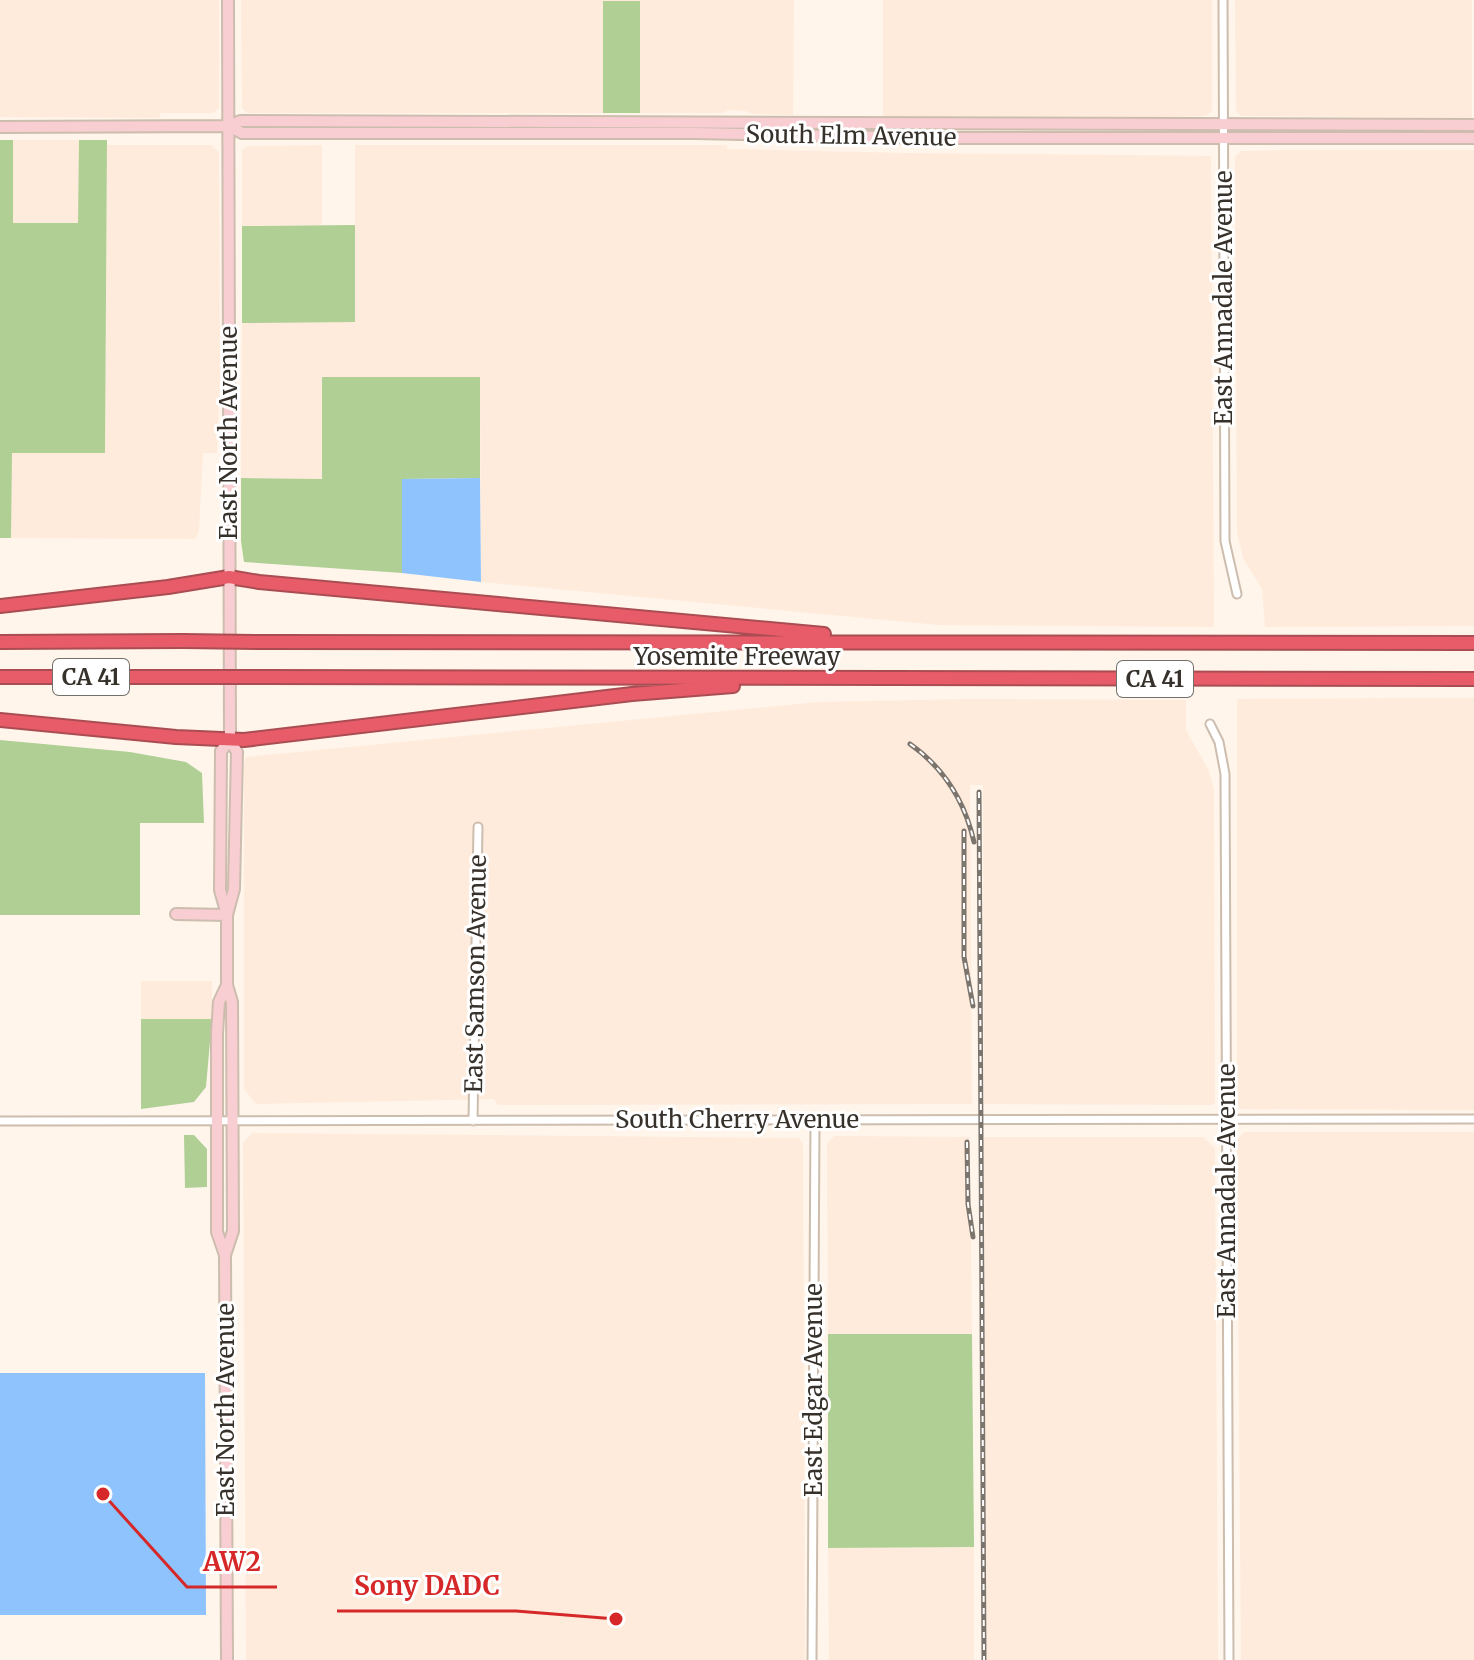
<svg xmlns="http://www.w3.org/2000/svg" width="1474" height="1660" font-family="Merriweather,serif">
	<style>
		.built { fill: #feebdb }
		.green { fill: #afcf95 }
		.water { fill: #8fc3fd }
		.lines { fill: none; stroke-linecap: round; stroke-linejoin: round }
		.street-casing { stroke: #cdbdae; stroke-width: 11 }
		.secondary-casing { stroke: #cdbdae; stroke-width: 14 }
		.highway-casing { stroke: #aa4d53; stroke-width: 16 }
		.street { stroke: #fff; stroke-width: 7 }
		.secondary { stroke: #f8ced2; stroke-width: 10 }
		.highway { stroke: #e85c69; stroke-width: 12 }
		.rail-casing { stroke: #7c756e; stroke-width: 5 }
		.rail { stroke: #fff; stroke-width: 2; stroke-dasharray: 6; stroke-linecap: butt }
		.highway-bridge-casing { stroke: #aa4d53; stroke-width: 16; stroke-linecap: butt }
		.highway-bridge { stroke: #e85c69; stroke-width: 12 }
		.labels { text-anchor: middle; stroke-width: 6; stroke-linejoin: round; paint-order: stroke }
		.shield { fill: #fff; stroke: #736f6b; stroke-width: 2 }
		.shield-label { font-size: 22px; font-weight: bold; fill: #37312b }
		.street-label { font-size: 24px; fill: #37312b; stroke: #fff }
		.leader { fill: none; stroke: #d62828; stroke-width: 3 }
		.callout-dot { fill: #d62828; stroke: #fff; stroke-width: 3 }
		.callout-label { font-size: 26px; text-anchor: middle; font-weight: bold; fill: #d62828; stroke: #fff; stroke-width: 6; stroke-linejoin: round; paint-order: stroke }
	</style>
	<rect width="100%" height="100%" fill="#fff5eb"/>
	<path class="built" d="M0 0H219V108L213 113H160V118L0 117Z
		M241 0H794L793 115 753 114 745 111 729 110 722 113H640L639 1 603 2V113H247L242 108Z
		M883 0H1212V111L1206 116 1154 118H883Z
		M1235 0H1472V118L1241 116 1236 110Z
		M13 140H79V223H13Z
		M107 145H212L219 152 220 379 217 453H203L199 531 195 539 11 538V453L105 452Z
		M322 145V225L242 226V150L247 146Z
		M355 145H727V149L907 153 1211 156 1214 627 939 625 481 582 480 377 322 479 241 478 242 323 355 321Z
		M1292 150H1474V626L1265 627 1262 589 1243 558 1237 532 1235 157 1241 151Z
		M1474 698V1110L1241 1109 1237 1105V699Z
		M969 699 1186 700V730L1209 771 1214 790 1215 1103 1212 1105 984 1104 983 785H970L972 1104 498 1105 493 1099 256 1104 244 1089V765L246 757 818 702Z
		M141 981H212V1019H141Z
		M1244 1132H1474V1660H1241L1237 1140Z
		M252 1133 799 1138 803 1144 805 1660H246L243 1143Z
		M834 1136 970 1137 972 1334H828L827 1144Z
		M984 1137H1204L1215 1148 1218 1660H986Z
		M974 1547V1660H829L828 1548Z"/>
	<path class="green" d="M603 1H640V113H603Z
		M0 140H13V223H78L79 140H107L105 453H12L11 538H0Z
		M355 225V322L242 323V226Z
		M322 377H480V478L402 479V573L244 562 241 541V478L322 479Z
		M0 740 130 752 186 762 202 773 204 823H140V915H0Z
		M141 1019H212L206 1087 194 1102 141 1109Z
		M184 1135H194L207 1149V1187L185 1188Z
		M828 1334H972L974 1547 828 1548Z"/>
	<path class="water" d="M480 478 481 582 402 573V479Z
		M0 1373H205L206 1615H0Z"/>
	<g class="lines">
		<g class="street-casing">
			<path id="street" d="M1223 0 1225 541 1237 594
				M1210 724 1219 742 1225 774 1229 1660
				M0 1121 1474 1119
				M473 1121 478 827
				M812 1660 815 1120"/>
		</g>
		<g class="secondary-casing">
			<path id="secondary" d="M229 126 242 133H695L935 138H1474
				M0 127 229 126 240 121 1474 125
				M176 914 227 915 234 889 237 752 230 740 228 0
				M225 1255 217 1232V1033L219 1002 227 985
				M227 1660 225 1255 233 1231 232 1002 227 985V915L220 890 221 751 230 740"/>
		</g>
		<g class="highway-casing">
			<path id="highway" d="M0 606 168 587 229 577 259 582 824 634
				M0 642 183 641
				M264 642 1474 643
				M0 677H183
				M264 677 1474 679
				M0 720 176 737 244 740 632 694 733 686"/>
		</g>
		<use href="#street" class="street"/>
		<use href="#secondary" class="secondary"/>
		<use href="#highway" class="highway"/>
		<g class="rail-casing">
			<path id="rail" d="M910 744C944 768 965 802 974 842
				M979 792 984 1660
				M964 831V957L973 1006
				M967 1142 968 1204 973 1237"/>
		</g>
		<use href="#rail" class="rail"/>
		<g class="highway-bridge-casing">
			<path id="highway-bridge" d="M183 641 264 642
				M183 677H264"/>
		</g>
		<use href="#highway-bridge" class="highway-bridge"/>
	</g>
	<g class="labels">
		<g class="shield">
			<rect x="53" y="659" width="76" height="36" rx="6"/>
			<rect x="1117" y="661" width="76" height="36" rx="6"/>
		</g>
		<g class="shield-label">
			<text x="91" y="685">CA 41</text>
			<text x="1155" y="687">CA 41</text>
		</g>
		<g class="street-label">
			<text transform="translate(851 136) rotate(1)" y="8">South Elm Avenue</text>
			<text transform="translate(1224 298) rotate(-90)" y="8">East Annadale Avenue</text>
			<text transform="translate(229 433) rotate(-90)" y="8">East North Avenue</text>
			<text x="737" y="665">Yosemite Freeway</text>
			<text transform="translate(476 974) rotate(-89)" y="8">East Samson Avenue</text>
			<text x="737" y="1128">South Cherry Avenue</text>
			<text transform="translate(1227 1191) rotate(-90)" y="8">East Annadale Avenue</text>
			<text transform="translate(814 1390) rotate(-90)" y="8">East Edgar Avenue</text>
			<text transform="translate(226 1410) rotate(-90)" y="8">East North Avenue</text>
		</g>
	</g>
	<path class="leader" d="M103 1494L187 1587H277M616 1619L516 1611H337"/>
	<g class="callout-dot">
		<circle cx="103" cy="1494" r="8"/>
		<circle cx="616" cy="1619" r="8"/>
	</g>
	<g class="callout-label">
		<text x="232" y="1571">AW2</text>
		<text x="427" y="1595">Sony DADC</text>
	</g>
</svg>
